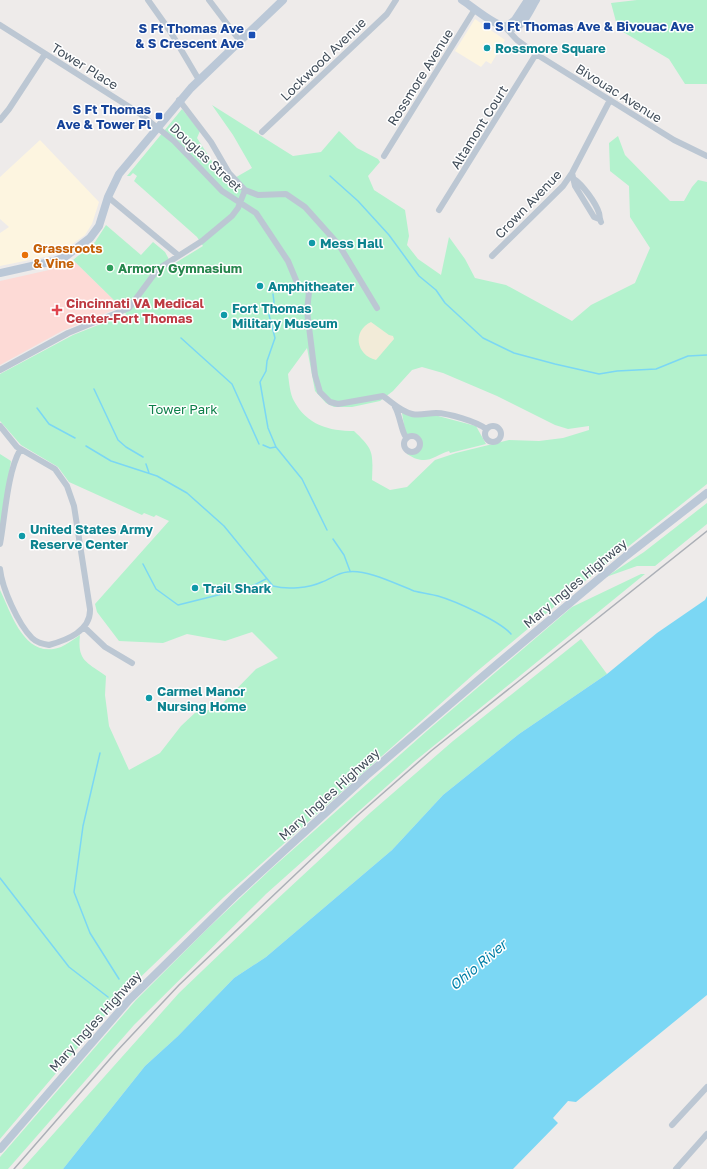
<svg xmlns="http://www.w3.org/2000/svg" width="707" height="1169" font-family="'Golos Text',sans-serif">
	<style>
		.commercial { fill: #fdf5e0 }
		.medical { fill: #fddad6 }
		.green { fill: #b3f2cd; fill-rule: evenodd }
		.sand { fill: #f2ebd8 }
		.water { fill: #7bd7f4 }
		.lines { fill: none; stroke-linecap: round; stroke-linejoin: round }
		.stream { stroke: #7bd7f4; stroke-width: 1.5 }
		.street { stroke: #bcc7d3; stroke-width: 6 }
		.secondary { stroke: #bbc8d7; stroke-width: 8 }
		.rail { stroke: #acb0b7; stroke-width: 1.5 }
		.transit-dot { fill: #1a4fb4; stroke: #fff; stroke-width: 1.5 }
		.culture-dot { fill: #0f9aa8; stroke: #fff; stroke-width: 1.5 }
		.food-dot { fill: #e8710a; stroke: #fff; stroke-width: 1.5 }
		.leisure-dot { fill: #2e9e5b; stroke: #fff; stroke-width: 1.5 }
		.health-dot { fill: #e0444e; stroke: #fff; stroke-width: 1.5 }
		.labels { text-anchor: middle; stroke-width: 3; stroke-linejoin: round; paint-order: stroke }
		.transit-label { font-size: 13px; font-weight: bold; fill: #164399; stroke: #fff; text-anchor: end }
		.culture-label { font-size: 13px; font-weight: bold; fill: #0d838f; stroke: #fff; text-anchor: start }
		.street-label { font-size: 13px; fill: #424e5a; stroke: #fff }
		.food-label { font-size: 13px; font-weight: bold; fill: #c56008; stroke: #fff; text-anchor: start }
		.leisure-label { font-size: 13px; font-weight: bold; fill: #27864d; stroke: #fff; text-anchor: start }
		.health-label { font-size: 13px; font-weight: bold; fill: #be3a42; stroke: #fff; text-anchor: start }
		.park-label { font-size: 13px; fill: #0d804a; stroke: #fff }
		.water-label { font-size: 14px; font-style: italic; fill: #017fa7; stroke: #fff }
	</style>
	<rect width="100%" height="100%" fill="#eeebea"/>
	<path class="commercial" d="M475 19 505 40 491 64 486 61 481 67 455 51Z
		M40 140 99 202 92 224 85 235 71 245 49 256 0 266V233L9 227 0 219V177Z"/>
	<path class="medical" d="M73 260 121 307 62 331 0 365V281L49 270Z"/>
	<path class="green" d="M637 0H707V84H685L669 59 618 29 611 3Z
		M212 105 293 156 321 152 339 131 357 148 378 159 380 162 368 176 374 190 405 210 409 236 407 245 418 259 441 275 449 237 465 259 475 278 506 285 572 321 591 305 635 283 650 248 630 217 629 186 610 171 609 143 618 136 625 155 670 201H684L692 187 698 180 707 182V484L585 581 475 673 224 897 126 991 0 1139V590C12 615 25 660 61 647 67 644 74 639 80 635 77 661 87 662 106 676L105 695 109 726 129 770 160 753 181 726 197 711 217 709 256 669 278 658 252 632 225 641 187 634 163 643 119 641 97 612 95 604 169 521 156 515 154 517 144 513 142 515 69 482 58 467 21 445 0 421V374L73 335 126 314 121 307 73 260 95 242 106 225 141 255 153 242 165 252 172 265 203 246 197 237 134 181 137 176 133 173 130 176H127L182 109 200 131 197 138 226 183 252 168 233 135ZM307 348 315 391 326 403 334 407H352L380 401 393 391 412 370 422 367 443 373 497 396 555 425 568 429 589 426V430L563 438 539 441 509 440 456 453 435 460 407 487 390 490 372 480C373 452 374 450 354 431 329 431 307 425 294 401 290 394 289 382 288 374Z
		M402 413 438 416 476 426 486 444 450 453 449 451C433 456 427 467 407 454L419 452C424 445 423 438 416 434H407L405 431Z
		M0 454 11 461 0 533Z
		M707 503V524L655 566H637L606 577 644 552Z
		M641 574H645L415 761 266 894 134 1025 8 1169H0V1157L136 1000 205 931 271 869 428 730 572 607Z
		M581 639 607 674 519 734 443 795 392 850 266 957 234 978 178 1036 145 1066 63 1169H22L179 993 273 903 370 813 453 741Z"/>
	<path class="sand" d="M371 322 389 335 393 336 394 339 376 360C356 355 352 331 371 322Z"/>
	<path class="water" d="M707 596V995L576 1102 568 1101 553 1118 558 1123 513 1169H63L145 1066 178 1036 234 978 266 957 392 850 443 795 519 734 607 674 657 633 705 600Z"/>
	<g class="lines">
		<path class="stream" d="M330 176 358 201 389 235 419 276 436 290 445 303 483 338 514 353 555 364 599 374 617 371 656 369 688 356 707 355
			M273 294 274 302 269 315 275 338 267 361 266 371 260 382 268 428 276 447 302 479 327 530
			M181 338 232 384 259 444
			M94 389 118 440 126 447 143 457
			M37 408 49 424 75 438
			M263 445 270 448 276 447
			M86 446 111 461 157 476 187 493 224 526 273 586C287 590 309 588 322 582 330 579 338 573 347 572 367 569 396 584 414 591 422 593 430 594 438 596 455 601 500 621 511 634
			M146 464 149 473
			M333 539 344 555 350 571
			M143 564 156 589 178 605 250 587 266 579
			M100 753 83 826 74 892 90 933 119 979
			M0 878 69 967 108 997"/>
		<path class="street" d="M148 0 170 31 199 80
			M209 0 240 41
			M0 25 139 113 174 141 222 191 256 213 288 261 298 285 309 292 307 311 315 375 320 392 330 402 338 404 383 396C393 403 400 411 412 414 420 416 428 413 436 413 448 413 478 422 486 429
			M505 27 517 40 536 54 674 140 707 156
			M0 120 9 109 45 54
			M262 132 387 14 396 0
			M384 156 475 9
			M572 173 575 186 594 217 599 219
			M574 179C582 184 596 203 599 213 600 216 599 218 601 222
			M245 190 258 195 286 194 305 207 339 245 377 308
			M108 197 178 255
			M439 210 536 54
			M492 256 563 186 572 173 610 100
			M0 370 68 333 129 308 158 269 202 241 232 216 238 208 245 190 229 173 211 142 179 100
			M395 407C400 415 402 435 407 438
			M0 426 17 447 55 469 67 486 74 506 90 609C91 631 67 640 49 645 43 644 37 643 32 638 18 624 2 588 0 569
			M485 434a8 8 0 1 1 16 0a8 8 0 1 1-16 0Z
			M404 444a8 8 0 1 1 16 0a8 8 0 1 1-16 0Z
			M0 544C5 518 7 473 20 450
			M84 627 105 647 132 663
			M672 1125 707 1087
			M676 1169 707 1134"/>
		<path class="secondary" d="M462 0C473 7 502 33 516 27 525 23 531 8 536 0
			M506 27 515 20 528 0
			M0 273 54 261 65 257 90 238 99 226 108 197 119 174 191 88 283 0
			M0 1149 129 1000 237 894 366 776 496 665 626 556 707 493"/>
		<path class="rail" d="M14 1169 116 1052 179 985 357 816 431 751 707 531"/>
	</g>
	<g class="transit-dot">
		<rect x="483" y="22" width="8" height="8" rx="2"/>
		<rect x="248" y="31" width="8" height="8" rx="2"/>
		<rect x="155" y="112" width="8" height="8" rx="2"/>
	</g>
	<g class="culture-dot">
		<circle cx="487" cy="48" r="4"/>
		<circle cx="312" cy="243" r="4"/>
		<circle cx="260" cy="286" r="4"/>
		<circle cx="224" cy="315" r="4"/>
		<circle cx="22" cy="536" r="4"/>
		<circle cx="195" cy="588" r="4"/>
		<circle cx="149" cy="698" r="4"/>
	</g>
	<circle class="food-dot" cx="25" cy="255" r="4"/>
	<circle class="leisure-dot" cx="110" cy="268" r="4"/>
	<path class="health-dot" d="M55 304h4v4h4v4h-4v4h-4v-4h-4v-4h4z"/>
	<g class="labels">
		<g class="transit-label">
			<text x="495" y="31" text-anchor="start">S Ft Thomas Ave &amp; Bivouac Ave</text>
			<text x="244" y="33">S Ft Thomas Ave<tspan x="244" dy="15">&amp; S Crescent Ave</tspan></text>
			<text x="151" y="114">S Ft Thomas<tspan x="151" dy="15">Ave &amp; Tower Pl</tspan></text>
		</g>
		<g class="culture-label">
			<text x="495" y="53">Rossmore Square</text>
			<text x="320" y="248">Mess Hall</text>
			<text x="268" y="291">Amphitheater</text>
			<text x="232" y="313">Fort Thomas<tspan x="232" dy="15">Military Museum</tspan></text>
			<text x="30" y="534">United States Army<tspan x="30" dy="15">Reserve Center</tspan></text>
			<text x="203" y="593">Trail Shark</text>
			<text x="157" y="696">Carmel Manor<tspan x="157" dy="15">Nursing Home</tspan></text>
		</g>
		<g class="street-label">
			<text transform="translate(323 59) rotate(-44)" y="5">Lockwood Avenue</text>
			<text transform="translate(85 66) rotate(32)" y="5">Tower Place</text>
			<text transform="translate(420 77) rotate(-58)" y="5">Rossmore Avenue</text>
			<text transform="translate(619 93) rotate(32)" y="5">Bivouac Avenue</text>
			<text transform="translate(479 127) rotate(-58)" y="5">Altamont Court</text>
			<text transform="translate(206 157) rotate(43)" y="5">Douglas Street</text>
			<text transform="translate(528 204) rotate(-46)" y="5">Crown Avenue</text>
			<text transform="translate(575 583) rotate(-40)" y="5">Mary Ingles Highway</text>
			<text transform="translate(329 794) rotate(-42)" y="5">Mary Ingles Highway</text>
			<text transform="translate(95 1021) rotate(-48)" y="5">Mary Ingles Highway</text>
		</g>
		<g class="food-label">
			<text x="33" y="253">Grassroots<tspan x="33" dy="15">&amp; Vine</tspan></text>
		</g>
		<g class="leisure-label">
			<text x="118" y="273">Armory Gymnasium</text>
		</g>
		<g class="health-label">
			<text x="66" y="308">Cincinnati VA Medical<tspan x="66" dy="15">Center-Fort Thomas</tspan></text>
		</g>
		<g class="park-label">
			<text x="183" y="414">Tower Park</text>
		</g>
		<g class="water-label">
			<text transform="translate(478 965) rotate(-40)" y="5">Ohio River</text>
		</g>
	</g>
</svg>
